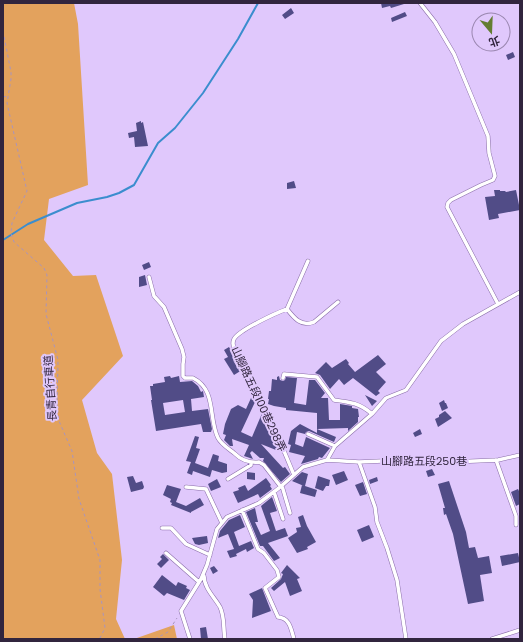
<svg xmlns="http://www.w3.org/2000/svg" width="523" height="642" font-family="Poppins,'Noto Sans TC',sans-serif">
	<style>
		.green { fill: #e3a25d }
		.lines { fill: none; stroke-linecap: round; stroke-linejoin: round }
		.stream { stroke: #3b8dce; stroke-width: 2 }
		.building { fill: #514c87; fill-rule: evenodd }
		.lane-casing { stroke: #8a6da9; stroke-width: 4.5 }
		.path { stroke: #a894bf; stroke-width: 1; stroke-dasharray: 3 3; stroke-linecap: butt }
		.lane { stroke: #fff; stroke-width: 3.5 }
		.labels { text-anchor: middle; stroke-width: 4; stroke-linejoin: round; paint-order: stroke }
		.street-label { font-size: 11px; fill: #31253e; stroke: #e0c8fc }
	</style>
	<rect width="100%" height="100%" fill="#e0c8fc"/>
	<path class="green" d="M3 3H74L78 24 88 185 49 199 44 240 73 276 96 275 123 356 82 400 97 453 112 474 122 560 116 619 125 639H3Z
		M174 625 177 639H134Z"/>
	<g class="lines">
		<path class="stream" d="M3 240 28 224 77 203 107 197 119 193 134 185 158 143 175 128 203 93 238 39 258 3"/>
	</g>
	<path class="building" d="M381 3H404V4L391 8 390 6 382 8Z
		M291 8 294 13 285 19 282 15Z
		M405 12 407 16 392 22 391 18Z
		M513 52 515 57 508 60 506 55Z
		M141 121V123L143 122 148 146 135 147 134 137 129 138 128 133 137 131 136 123Z
		M294 181 296 188 287 189V183Z
		M494 190H500V191H505L506 192 516 190 520 210 498 214 499 218 489 220 485 197 495 196Z
		M149 262 151 267 144 270 142 265Z
		M145 275 147 285 139 287V277Z
		M229 347 242 370 234 375 224 359 228 357 224 350Z
		M378 355 386 364 376 372 386 382 378 391 380 393 376 396 353 378 344 385 339 379 330 389 320 375 315 373 326 362 332 368 346 359 349 363 348 364 355 372Z
		M170 376 171 378 179 376 180 382 192 381 198 386 201 392 203 391 204 397 191 399 192 411 208 409 212 429 211 432H203L201 424 156 431 151 400H152L150 386H153V384L165 382 164 377ZM183 400 185 412 165 415 163 403Z
		M279 376 280 380 283 381 285 380 286 377 297 378 294 403 306 405 309 380H315L325 393 321 398H328L329 420H340V404L352 406V408L358 409 359 417H358V422L348 431V428L317 429 336 437 334 442 309 431 306 432 305 434 297 432 295 444 303 447 306 437 330 448 322 458 319 457 318 459 301 464 305 456 289 452 291 445 288 444 291 431 300 424 317 433V413L286 410V408L274 406 268 404 269 399H268L269 391H271L272 379 277 380V377Z
		M365 395 377 401 372 406Z
		M251 398 255 399 254 401 255 402 241 432 252 437 263 411 278 444 276 450 261 444 283 468 285 467 290 474 281 482 263 461 264 458H260L252 451 250 453 253 459 244 456 249 445 232 439 233 446H230L224 440 226 435 223 434 225 424 231 409 238 405 246 409Z
		M444 400 445 403H446L448 408 442 411 439 403Z
		M445 411 452 418 438 427 435 419 439 417V415Z
		M420 429 422 434 415 437 413 433Z
		M195 436 199 437 196 448 200 449 195 463 208 468 213 454 219 456 218 461 227 464V472L222 473 212 470 210 477 193 471 192 475 187 473 191 462 186 461Z
		M432 469 435 475 428 477 426 471Z
		M344 471 348 480 336 485 332 475Z
		M247 472 255 473V480L247 479Z
		M302 472 308 474 305 486 317 490 315 497 300 493 302 485 304 486 292 481Z
		M133 476 136 483 142 481 144 487 143 489 131 492 127 477Z
		M318 476 330 480 329 486H326L323 491 315 488Z
		M377 477 378 481 370 484 369 480Z
		M266 478 271 485 270 486 272 489 260 498 258 494 238 503 233 492 239 490 238 488 245 485 248 491Z
		M217 479 221 487 211 491 208 484Z
		M449 481 466 532 469 548 475 547 478 558 489 556 492 573 480 575 484 601 468 604 453 534 446 514 444 515 443 508H445L438 484Z
		M363 482 367 494 360 496 355 485Z
		M167 485 181 489 176 502 186 506 200 498 204 505 191 512V513L171 505 172 503 170 502 171 499 163 495Z
		M518 489 520 493V504L516 506 511 492Z
		M272 497 277 511 270 513 276 531 285 528 288 536 268 543 280 558 274 561 263 546H260L246 512 255 508 258 522H255L261 535 270 531 261 506Z
		M240 515 245 527 234 532 239 546 251 541 254 548 247 552 246 549 236 554 237 556 230 558 227 551 234 549 228 534 218 538 220 531 229 520Z
		M303 515 307 526 316 542 307 547 308 549 297 553 288 538 297 532 296 528 301 527 298 517Z
		M369 525 374 537 362 542 357 530Z
		M207 536 208 543 199 545 195 544 192 538Z
		M518 553 520 562 502 566 500 556Z
		M163 554 169 560 161 568 157 564 162 559 160 557Z
		M287 565 300 578 297 579 302 591 290 596 285 582 274 591 271 588 281 579 283 574 281 573Z
		M214 566 218 571 213 574 210 568Z
		M162 575 176 586 178 582 187 586 186 588 190 590 184 600 167 593 164 596 153 587Z
		M262 588 271 611 252 618 253 600 249 594Z
		M206 627 208 639H201L200 628Z"/>
	<g class="lines">
		<g class="lane-casing">
			<path id="lane" d="M420 3 435 22 454 54 488 136 489 153 495 176 493 180 481 185 451 200 448 203 447 207 498 304
				M149 277 154 296 164 307 182 349 184 357 183 364V376L185 378H193C217 390 208 418 218 438 221 444 229 449 234 453 241 460 250 463 259 462L264 465 281 487
				M287 309C294 318 301 327 314 322L338 302
				M283 378 284 374 317 377 334 400C350 402 360 403 372 414
				M308 434 335 446
				M327 460 335 446 372 414 386 398 406 390 441 341 463 324 520 292
				M496 460 516 516V525
				M359 462 375 507 377 522 387 548 397 580 406 639
				M294 475C280 441 266 407 249 374 244 366 229 349 234 339 239 330 276 313 287 309L308 261
				M228 479 251 465V463
				M282 486 290 513
				M186 487 206 489 222 523
				M274 492 283 519
				M242 510 258 549 264 553 277 570 279 577 265 588 278 617C290 618 291 629 294 639
				M162 528H171L186 544 210 555
				M166 553 199 582
				M204 576C204 588 215 598 220 607 225 617 223 629 225 639
				M190 639 181 611 201 579 207 565 217 529 227 517 259 503 279 488 303 467 327 460 359 462 406 460 452 462 498 460 520 455
				M492 639 520 630"/>
		</g>
		<path class="path" d="M3 31 11 72V79L7 103 27 191 12 223 11 234 14 242 44 268 47 275 46 314 58 360 57 406 59 421 72 451 79 499 100 560V589L105 628 100 638 98 639
			M3 97 8 96
			M155 639 168 632 177 618"/>
		<use href="#lane" class="lane"/>
	</g>
	<g class="labels">
		<g class="street-label">
			<text transform="translate(50 388) rotate(-94)" y="4">長青自行車道</text>
			<text transform="translate(259 399) rotate(65)" y="4">山腳路五段100巷298弄</text>
			<text x="424" y="465">山腳路五段250巷</text>
		</g>
	</g>
	<rect width="523" height="642" fill="none" stroke="#31253e" stroke-width="8"/>
	<g transform="translate(491 32) rotate(161)"><circle r="19" fill="#e0c8fc" stroke="#9a87b0"/>
	<path d="M0-3L7 15L0 10L-7 15Z" fill="#637d31"/>
	<text y="-6" font-size="11" font-weight="bold" text-anchor="middle" fill="#31253e">北</text>
	</g>
</svg>
